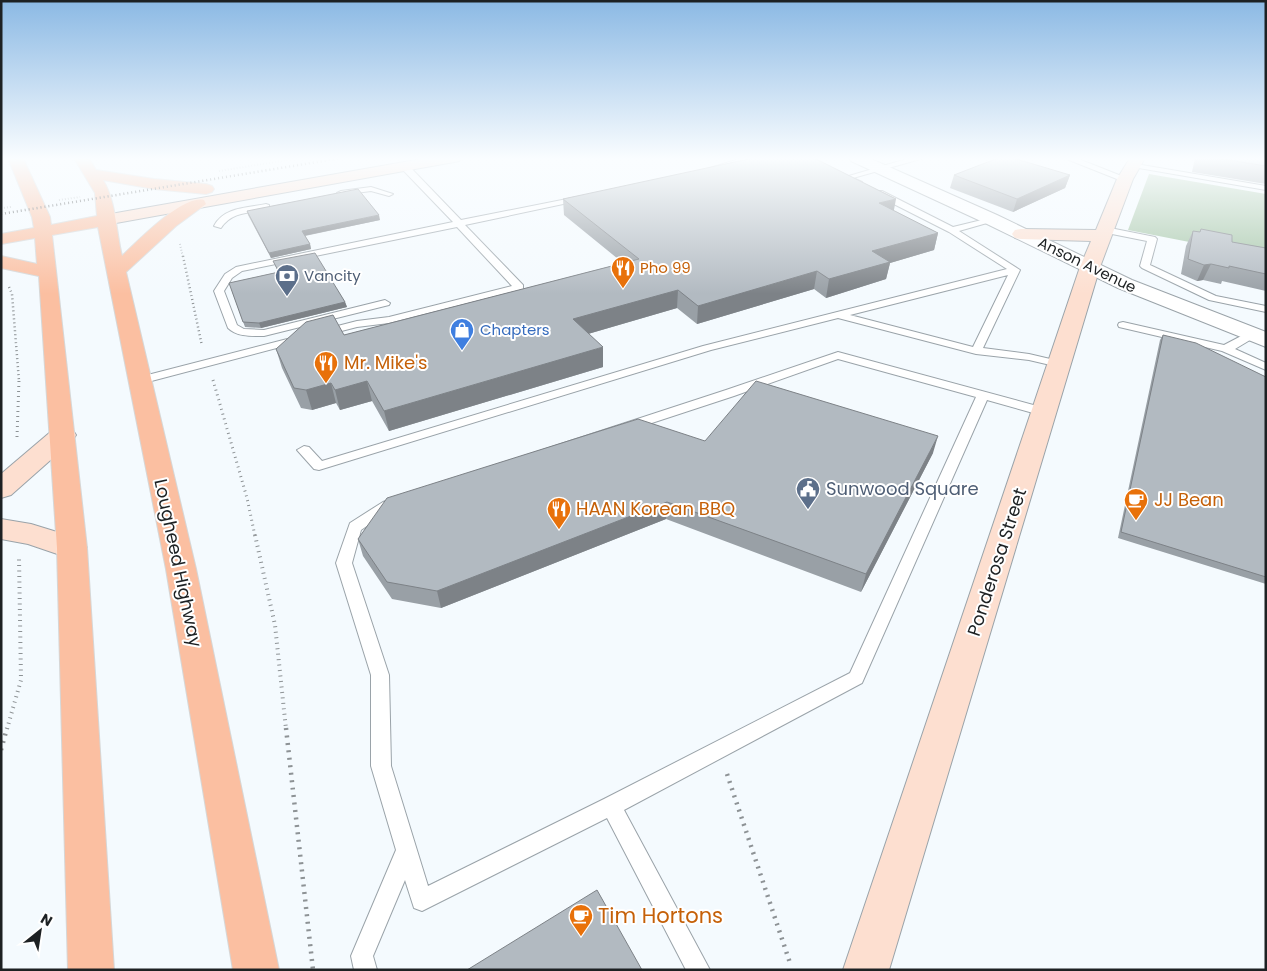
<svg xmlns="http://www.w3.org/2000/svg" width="1267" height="971" font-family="Poppins,sans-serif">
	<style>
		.forest { fill: #a6c6a8 }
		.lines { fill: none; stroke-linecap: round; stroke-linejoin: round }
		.lane-casing { stroke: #9aa3a9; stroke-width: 2 }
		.street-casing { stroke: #9aa3a9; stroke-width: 2 }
		.secondary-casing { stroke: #9aa3a9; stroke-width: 2 }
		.primary-casing { stroke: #d6d7d7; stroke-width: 2 }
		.path-far4 { stroke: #8d9295; stroke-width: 2; stroke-dasharray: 0.5 2.5; stroke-linecap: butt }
		.path-far3 { stroke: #8d9295; stroke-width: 2.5; stroke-dasharray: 1 3; stroke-linecap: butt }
		.path-far2 { stroke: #8d9295; stroke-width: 3; stroke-dasharray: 1 4; stroke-linecap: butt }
		.path-far1 { stroke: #8d9295; stroke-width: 4; stroke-dasharray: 1 4.5; stroke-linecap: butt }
		.path { stroke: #8d9295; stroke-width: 4.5; stroke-dasharray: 2 5.5; stroke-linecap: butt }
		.lane { fill: #fff; fill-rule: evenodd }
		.street { fill: #fff; fill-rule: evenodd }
		.secondary { fill: #fddfd0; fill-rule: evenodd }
		.primary { fill: #fbbfa1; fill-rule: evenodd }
		.rail { stroke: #595e60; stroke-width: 2.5; stroke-dasharray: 1 3; stroke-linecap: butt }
		.wall { fill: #99a0a6 }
		.shaded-wall { fill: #7d8287 }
		.building { fill: #b2bac1; stroke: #7d8287 }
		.labels { text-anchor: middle; stroke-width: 4; stroke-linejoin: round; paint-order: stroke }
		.far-street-label { font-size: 15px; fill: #1d2123; stroke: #fff }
		.far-food-label { font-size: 15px; fill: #c56008; stroke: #fff; text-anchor: start }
		.far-service-label { font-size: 15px; fill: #4e5e75; stroke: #fff; text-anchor: start }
		.far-shop-label { font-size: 15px; fill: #366cbe; stroke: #fff; text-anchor: start }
		.food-label { font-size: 18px; fill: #c56008; stroke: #fff; text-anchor: start }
		.service-label { font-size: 18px; fill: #4e5e75; stroke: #fff; text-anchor: start }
		.street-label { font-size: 18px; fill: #1d2123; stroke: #fff }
		.near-food-label { font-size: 21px; fill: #c56008; stroke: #fff; text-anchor: start }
	</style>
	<rect width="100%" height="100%" fill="#f4fafe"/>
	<path class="forest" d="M1149 174 1266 194V257L1128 230Z"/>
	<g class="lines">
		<g class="lane-casing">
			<path id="lane" d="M742 158H755L711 171 707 169Z
				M910 158H924L853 178 862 182V186H859L842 178Z
				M1064 158H1076L1129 179 1122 181Z
				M1130 163 1266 186V190L1133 167 1129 165Z
				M402 165H408L461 220 582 196 586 198 582 200 465 225 523 285V289L389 323 357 327 322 336 318 335 317 333 318 331 357 321 389 317 512 286 457 227 242 271 232 278 224 291 237 325 244 329 264 330 385 300 390 303 389 305 264 336C252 336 237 337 228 328L214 291 225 274 236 267 453 222 402 169Z
				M371 187 393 194 389 196 371 191 341 195 337 193 341 191Z
				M876 191H882L953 227 994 217V221L959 231 1020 270 983 348 1029 354 1063 362 1065 364 1063 366 1059 367 1029 360 976 354 838 318 711 350 319 470 314 469 297 450 304 446 309 447 322 461 703 346 1007 269 949 232 876 195ZM1008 275 973 347 850 315Z
				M266 204 269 205V209C251 213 232 211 221 228L214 226C224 207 247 208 266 204Z
				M1105 227 1155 237 1157 239 1150 265 1216 296 1266 306V312L1209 300 1142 268 1140 266 1147 241 1102 232 1101 230Z
				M1123 322 1224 345 1247 333H1255L1256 335 1255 337 1235 349 1266 363V370L1222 351 1119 327 1118 325 1119 323Z
				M299 336 303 337 304 339 303 341 140 384 134 380 136 378Z
				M838 352 1048 409 1050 412 1044 416 987 400 862 683 624 810 710 970H686L607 818 422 911 414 908 405 880 373 956 377 970H354L351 956 396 850 371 766V675L336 563 350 523 383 502 726 390ZM838 359 976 397 850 673 604 799 428 886 391 766 389 675 352 563 361 530 393 508 734 396Z"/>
		</g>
		<g class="street-casing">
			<path id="street" d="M849 158H869L997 215 1132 280 1266 332V347L1118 288 985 223 851 161Z"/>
		</g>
		<g class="secondary-casing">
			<path id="secondary" d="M427 158H461L459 161 454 162 105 225 99 224 96 220 99 216 105 215Z
				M1130 158H1145L1133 179 1100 267 889 970H843L1080 267 1091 241 1021 239 1015 238 1012 234 1015 230 1021 229 1096 230 1117 179Z
				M63 427 72 429 76 435 72 441 11 495 1 498V474L54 429Z
				M1 519 31 524 83 540 87 548 83 556 72 559 28 544 1 539Z"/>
		</g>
		<g class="primary-casing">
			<path id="primary" d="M8 158H23L50 217 51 225 97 216 95 193 74 158H89L96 170 154 179 206 184 212 186 214 189 212 192 206 194 154 189 103 180C116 201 116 231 122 256 138 241 182 195 204 200L206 204 176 226 126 272 196 569 279 970H233L166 569 98 227 52 235 87 548 114 970H68L57 548 39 276 1 268V256L37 264 35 238 1 244V234L34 228 32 217Z"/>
		</g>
		<path class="path-far4" d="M219 171 300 158
			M59 200 80 197
			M1 208 11 207
			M180 244 183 258"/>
		<path class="path-far3" d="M183 256 202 346
			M9 287 12 294 19 381"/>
		<path class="path-far2" d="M213 380 247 498 255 536
			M17 437 19 380"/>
		<path class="path-far1" d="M255 535 275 625 286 729
			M7 729 21 680 19 558"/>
		<path class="path" d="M286 728 313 970
			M1 750 7 728
			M727 774 790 963"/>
		<use href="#lane" class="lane"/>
		<use href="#street" class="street"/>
		<use href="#secondary" class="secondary"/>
		<use href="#primary" class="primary"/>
		<path class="rail" d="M1 214 341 158"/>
	</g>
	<path class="wall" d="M1195 158H1266V184L1192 172Z
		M954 175H1070L1065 188 1013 212 950 188Z
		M563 199 894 211 938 233 934 250 890 263 886 279 826 298 814 289 697 324 677 308 588 334 603 367 389 431 372 401 340 410 336 403 312 410 301 408 282 368 276 349 344 335 623 263 564 215Z
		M247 211 380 220 305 236 310 244 311 249 271 258 248 215Z
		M1201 229 1232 242 1266 248V291L1222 281 1221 284 1203 280 1197 281 1181 274 1186 246 1193 231 1200 232Z
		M273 261 345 302 347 307 261 328 245 327 229 283 278 272Z
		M1163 335 1266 377V584L1118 538 1160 340Z
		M705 441 933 453 861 592 666 519 441 608 392 599 363 556 358 539Z"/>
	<path class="shaded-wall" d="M1070 175 1065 188 1013 212 1017 199Z
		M896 199 893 215 879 203Z
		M379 215 380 220 303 236 302 231Z
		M938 233 934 250 890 263 886 279 826 298 829 279 872 251Z
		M310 244 311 249 271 258 269 253Z
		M1211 264 1203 280 1197 281 1204 265Z
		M817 271 814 289 697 324 698 306Z
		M678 290 677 308 574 338 573 319Z
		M345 302 347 307 261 328 259 323Z
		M603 347V367L389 431 384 411Z
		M367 381 372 401 340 410 335 390Z
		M331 383 336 403 312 410 306 390Z
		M938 436 933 453 861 592 866 574Z
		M667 502 666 519 441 608 437 591Z"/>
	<path class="building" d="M753 158H814L896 199 879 203 938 233 872 251 890 262 829 279 817 271 698 306 678 290 573 319 603 347 384 411 367 381 335 390 331 383 306 390 294 388 276 349 306 322 333 315 344 335 639 259 563 199Z
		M998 158H1013L1070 175 1017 199 954 175Z
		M1216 158H1266V166Z
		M358 189 379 215 302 231 310 244 269 253 247 211Z
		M1201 229 1232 235V242L1266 248V274L1229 266V268L1211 264 1204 265 1188 259 1193 231 1200 232Z
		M315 253 345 302 259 323 243 322 229 283 279 272 273 261Z
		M1163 335 1196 343 1266 377V577L1121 532Z
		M756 381 938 436 866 574 667 502 437 591 387 582 358 539 387 498 638 419 705 441Z
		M597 890 642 970H467Z"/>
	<linearGradient id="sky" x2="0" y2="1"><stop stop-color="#8bb9e4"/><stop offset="0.54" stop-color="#fafdff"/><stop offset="1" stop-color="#fafdff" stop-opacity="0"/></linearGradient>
	<rect width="1267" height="294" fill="url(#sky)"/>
	<defs>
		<g id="restaurant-pin" transform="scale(1.25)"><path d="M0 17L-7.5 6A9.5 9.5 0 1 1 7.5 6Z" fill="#e8710a" stroke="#fff"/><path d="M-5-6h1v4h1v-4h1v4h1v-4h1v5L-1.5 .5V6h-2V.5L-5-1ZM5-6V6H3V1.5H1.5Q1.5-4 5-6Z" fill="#fff"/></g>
		<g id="bank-pin" transform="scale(1.25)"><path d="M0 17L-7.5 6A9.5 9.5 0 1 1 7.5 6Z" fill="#5c6f8a" stroke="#fff"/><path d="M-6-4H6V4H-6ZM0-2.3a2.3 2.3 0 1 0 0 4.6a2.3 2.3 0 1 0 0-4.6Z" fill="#fff"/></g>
		<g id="shop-pin" transform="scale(1.25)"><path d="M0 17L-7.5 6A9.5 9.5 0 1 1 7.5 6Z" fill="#3f7fe0" stroke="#fff"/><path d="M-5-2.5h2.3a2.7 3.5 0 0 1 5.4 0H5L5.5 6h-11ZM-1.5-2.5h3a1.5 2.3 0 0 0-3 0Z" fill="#fff"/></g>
		<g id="civic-pin" transform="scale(1.25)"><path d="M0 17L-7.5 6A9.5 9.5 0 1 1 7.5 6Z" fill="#5c6f8a" stroke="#fff"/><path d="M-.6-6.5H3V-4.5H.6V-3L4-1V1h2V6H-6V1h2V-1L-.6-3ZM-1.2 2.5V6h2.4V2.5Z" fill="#fff"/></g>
		<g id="cafe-pin" transform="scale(1.25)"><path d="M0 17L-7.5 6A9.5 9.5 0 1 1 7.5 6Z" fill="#e8710a" stroke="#fff"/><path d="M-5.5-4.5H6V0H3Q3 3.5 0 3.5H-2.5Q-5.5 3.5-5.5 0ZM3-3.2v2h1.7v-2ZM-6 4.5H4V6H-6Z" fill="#fff"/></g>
	</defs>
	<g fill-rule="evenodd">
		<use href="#restaurant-pin" x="623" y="268"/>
		<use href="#bank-pin" x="287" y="276"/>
		<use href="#shop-pin" x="462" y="330"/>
		<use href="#restaurant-pin" x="326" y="363"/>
		<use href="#civic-pin" x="808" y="489"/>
		<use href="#cafe-pin" x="1136" y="500"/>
		<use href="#restaurant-pin" x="559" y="509"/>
		<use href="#cafe-pin" x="581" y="916"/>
	</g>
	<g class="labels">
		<g class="far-street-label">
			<text transform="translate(1087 265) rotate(26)" y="5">Anson Avenue</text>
		</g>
		<g class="far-food-label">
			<text x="640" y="273">Pho 99</text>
		</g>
		<g class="far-service-label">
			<text x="304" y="281">Vancity</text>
		</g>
		<g class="far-shop-label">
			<text x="480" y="335">Chapters</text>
		</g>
		<g class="food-label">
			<text x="344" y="369">Mr. Mike's</text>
			<text x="1154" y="506">JJ Bean</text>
			<text x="576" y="515">HAAN Korean BBQ</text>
		</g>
		<g class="service-label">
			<text x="826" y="495">Sunwood Square</text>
		</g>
		<g class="street-label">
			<text transform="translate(997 562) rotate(-72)" y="6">Ponderosa Street</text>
			<text transform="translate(178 563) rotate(78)" y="6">Lougheed Highway</text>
		</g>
		<g class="near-food-label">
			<text x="598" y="923">Tim Hortons</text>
		</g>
	</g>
	<rect width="1267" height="971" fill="none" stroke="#1d2123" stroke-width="5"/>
	<g transform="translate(40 931) rotate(30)" stroke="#ffffff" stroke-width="4" paint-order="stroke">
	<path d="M0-4L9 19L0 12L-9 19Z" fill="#1d2123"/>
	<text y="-8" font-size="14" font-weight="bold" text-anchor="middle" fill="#1d2123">N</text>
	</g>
</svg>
